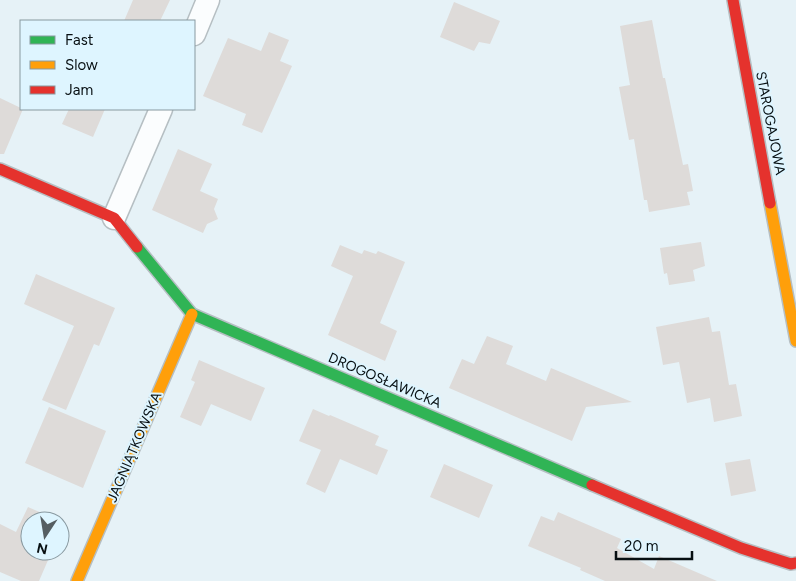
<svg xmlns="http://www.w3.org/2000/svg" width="796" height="581" font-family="Figtree,sans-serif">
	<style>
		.building { fill: #dedbd9 }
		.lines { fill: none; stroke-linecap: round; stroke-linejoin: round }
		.street-casing { stroke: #b6bfc3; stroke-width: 25 }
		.fast-casing { stroke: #b6bfc3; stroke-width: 14 }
		.slow-casing { stroke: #b6bfc3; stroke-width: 14 }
		.jam-casing { stroke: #b6bfc3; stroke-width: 14 }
		.street { stroke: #fbfdfe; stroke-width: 22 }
		.fast { stroke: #30b455; stroke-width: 11 }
		.slow { stroke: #ff9f0a; stroke-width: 11 }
		.jam { stroke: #e5322d; stroke-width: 11 }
		.labels { text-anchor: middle; stroke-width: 4; stroke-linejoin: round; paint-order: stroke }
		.street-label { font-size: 14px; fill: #070f12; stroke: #def5ff }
	</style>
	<rect width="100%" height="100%" fill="#e6f2f7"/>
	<path class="building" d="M133 0H170L160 21H124Z
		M454 2 500 21 490 44 479 42 474 51 440 37Z
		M652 20 663 78H665L683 165 688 164 693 191 687 192 690 205 649 212 647 200H644L634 139 629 140 619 87 630 85 620 26Z
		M269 32 289 40 280 61 292 66 262 133 242 125 246 114 203 96 228 38 261 51Z
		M0 98 23 109 4 154H0Z
		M69 109H105L93 137 62 124Z
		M178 149 212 164 200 191 218 199 214 209 218 219 207 224 203 233 152 210Z
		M701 242 705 266 693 270 695 281 669 285 667 273 664 274 660 248Z
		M340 245 362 254 364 250 376 254 378 251 405 262 380 323 397 331 385 361 328 335 353 276 331 266Z
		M36 274 115 308 99 346 94 344 66 410 42 400 74 326 24 304Z
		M709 317 712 332 720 331 729 385 736 384 742 416 714 422 710 398 687 403 679 362 663 365 656 327Z
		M487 336 513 346 506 364 546 381 551 368 632 402 586 407 572 441 449 388 462 359 474 364Z
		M199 360 265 388 251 421 211 404 201 426 180 417 195 382 191 380Z
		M49 407 106 431 83 488 25 463Z
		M313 409 329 416 330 415 379 436 375 445 388 450 377 475 340 459 325 493 306 484 321 450 299 441Z
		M750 459 756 491 731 496 725 463Z
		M444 464 493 485 479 518 430 497Z
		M28 507 60 521H30V551H52L39 581H21L0 572V524L16 532Z
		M558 512 621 539 617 548 654 569 659 556 717 581H605L580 570 581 568 528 546 541 516 554 521Z"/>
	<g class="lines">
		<g class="street-casing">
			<path id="street" d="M194 34 208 0
				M114 218 161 109"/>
		</g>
		<g class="fast-casing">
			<path id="fast" d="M137 247 192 314 592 485"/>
		</g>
		<g class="slow-casing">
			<path id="slow" d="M770 203 796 341
				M77 581 192 314"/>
		</g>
		<g class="jam-casing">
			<path id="jam" d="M733 0 770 203
				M0 169 114 218 137 247
				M592 485 741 548 791 564 796 563"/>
		</g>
		<use href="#street" class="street"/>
		<use href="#fast" class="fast"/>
		<use href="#slow" class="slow"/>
		<use href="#jam" class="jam"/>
	</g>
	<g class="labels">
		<g class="street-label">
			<text transform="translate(771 123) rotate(79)" y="5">STAROGAJOWA</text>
			<text transform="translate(385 380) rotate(23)" y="5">DROGOSŁAWICKA</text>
			<text transform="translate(134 447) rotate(-67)" y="5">JAGNIĄTKOWSKA</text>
		</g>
	</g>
	<rect x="20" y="20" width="175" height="90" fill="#def5ff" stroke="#8899a0"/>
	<rect x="30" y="36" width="25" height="8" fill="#30b455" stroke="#8899a0"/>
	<text x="65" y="45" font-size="15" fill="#070f12">Fast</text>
	<rect x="30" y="61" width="25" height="8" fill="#ff9f0a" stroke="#8899a0"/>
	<text x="65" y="70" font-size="15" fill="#070f12">Slow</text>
	<rect x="30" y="86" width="25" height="8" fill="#e5322d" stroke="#8899a0"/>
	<text x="65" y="95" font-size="15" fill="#070f12">Jam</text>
	<g transform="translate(45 536) rotate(192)"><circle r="24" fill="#def5ff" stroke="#8899a0"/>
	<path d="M0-4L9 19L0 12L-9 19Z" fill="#555e62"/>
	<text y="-8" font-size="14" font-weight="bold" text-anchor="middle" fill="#070f12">N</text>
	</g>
	<path d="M616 551v8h76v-8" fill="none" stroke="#070f12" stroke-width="2.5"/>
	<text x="624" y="551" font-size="15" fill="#070f12" stroke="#def5ff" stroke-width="4" paint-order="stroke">20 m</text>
</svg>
